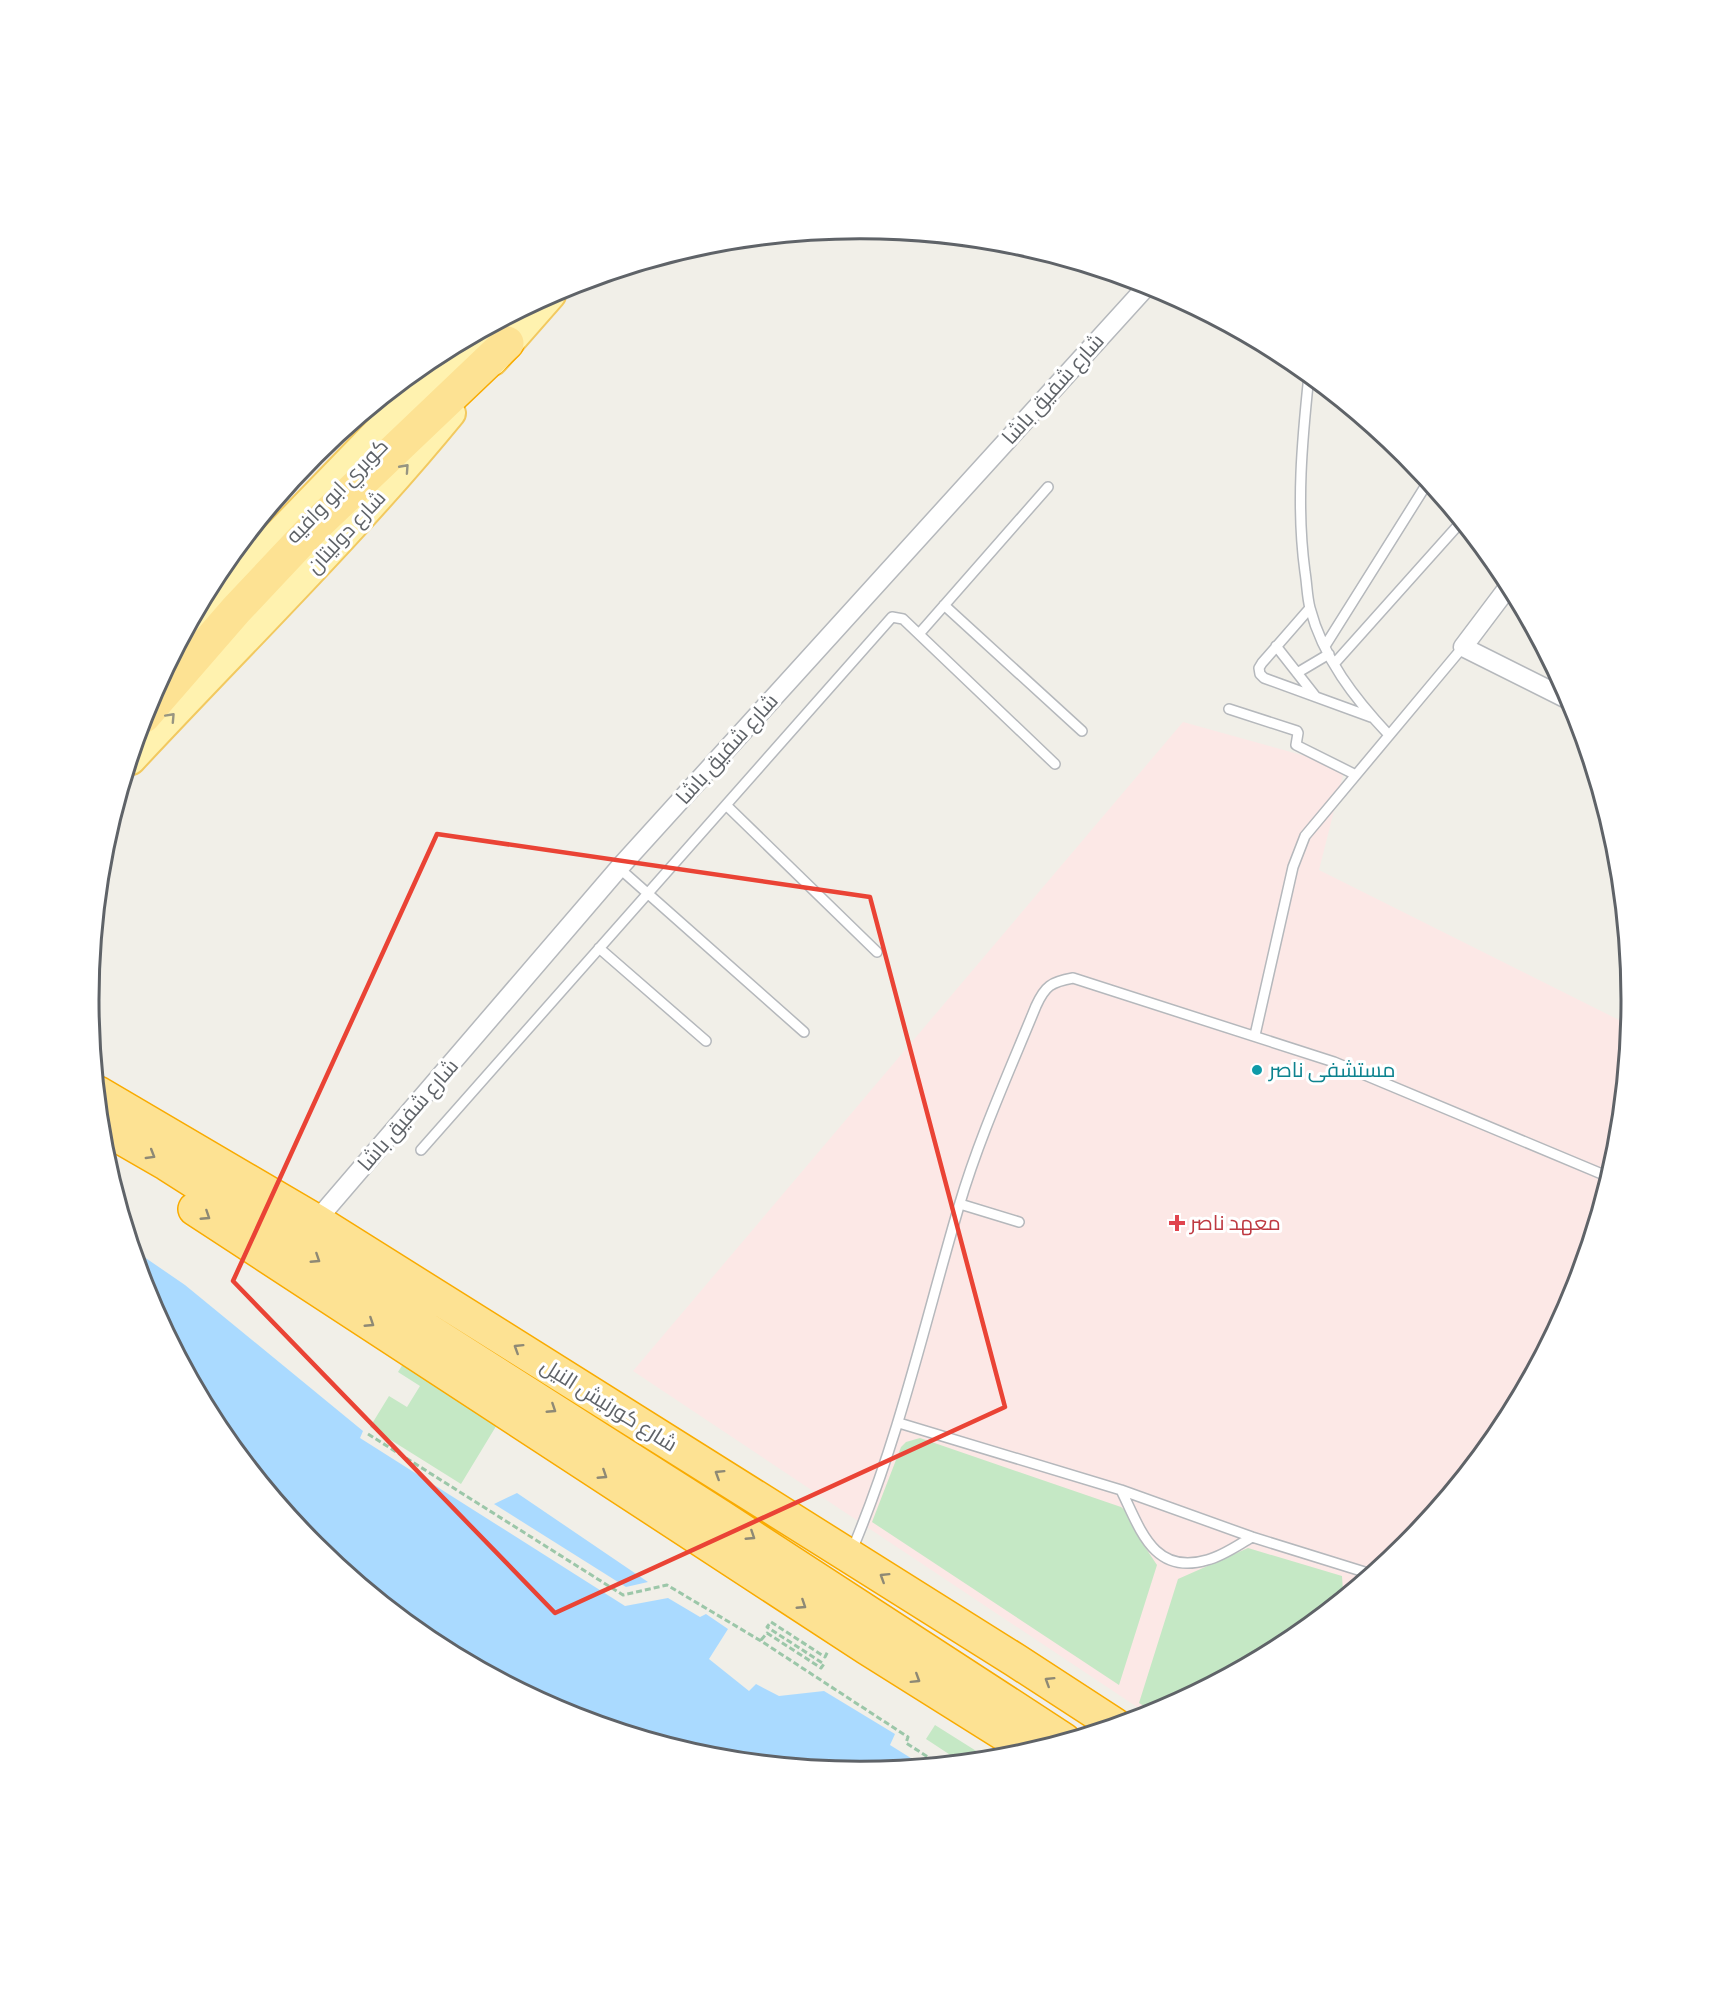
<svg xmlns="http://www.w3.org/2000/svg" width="1720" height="2000" font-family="Barlow,Cairo,sans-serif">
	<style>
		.medical { fill: #fce8e6 }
		.green { fill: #c5e8c5 }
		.water { fill: #aadaff }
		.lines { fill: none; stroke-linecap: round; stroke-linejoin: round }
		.lane-casing { stroke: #b5b8bc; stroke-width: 12 }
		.street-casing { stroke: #b5b8bc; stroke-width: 21 }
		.primary-casing { stroke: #f2c960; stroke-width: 32 }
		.highway-casing { stroke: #f9ab00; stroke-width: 36 }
		.path { stroke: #9cc7a9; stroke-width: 3; stroke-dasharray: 6 3; stroke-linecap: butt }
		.lane { stroke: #fff; stroke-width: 9 }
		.street { stroke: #fff; stroke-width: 18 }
		.primary { stroke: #fff2af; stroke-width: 28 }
		.highway { stroke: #fde293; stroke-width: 33 }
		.oneway { stroke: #979581 }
		.oneway2 { stroke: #8e8975 }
		.marked { fill: none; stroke: #ea4335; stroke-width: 4.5; stroke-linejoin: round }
		.culture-dot { fill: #0f9aa8; stroke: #fff; stroke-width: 2 }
		.health-dot { fill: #e0444e; stroke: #fff; stroke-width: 2 }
		.labels { text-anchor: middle; stroke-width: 6; stroke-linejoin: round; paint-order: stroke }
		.street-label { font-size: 21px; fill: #5f6368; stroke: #fff }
		.culture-label { font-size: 21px; fill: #0d838f; stroke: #fff; text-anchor: start }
		.health-label { font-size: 21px; fill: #be3a42; stroke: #fff; text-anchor: start }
		.rim { fill: none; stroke: #5f6368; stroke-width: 3 }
	</style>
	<rect width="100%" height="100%" fill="#f1efe8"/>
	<path class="medical" d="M1183 722 1345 767 1319 870 1629 1025 1617 1151 1573 1296 1501 1429 1405 1546 1288 1642 1149 1715 633 1371Z"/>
	<path class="green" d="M403 1364 498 1423 461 1484 370 1427 389 1396 407 1407 420 1386 398 1372Z
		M920 1438 1121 1507 1127 1512 1143 1544 1157 1565 1119 1685 872 1522 901 1447 906 1442Z
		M1248 1548 1342 1576 1343 1591 1348 1593 1288 1642 1155 1713 1139 1703 1178 1579Z
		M935 1725 989 1759 961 1762 926 1739Z"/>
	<path class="water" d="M134 1250 185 1285 363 1431 360 1438 625 1606 668 1598 700 1617 706 1614 728 1629 709 1659 749 1691 756 1684 779 1696 824 1691 895 1734 890 1745 922 1765 860 1771 709 1757 564 1713 431 1641 314 1545 218 1428 147 1295Z
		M517 1493 648 1582 626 1587 494 1504Z"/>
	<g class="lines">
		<g class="lane-casing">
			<path id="lane" d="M1309 375C1302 441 1296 506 1305 572 1307 584 1307 597 1310 608 1323 658 1355 699 1389 735
				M944 605 1082 731
				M1310 608 1262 663 1259 668 1260 674 1264 678 1371 717
				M919 634 1048 487
				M1276 646 1316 697
				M1325 646 1428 482
				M1334 664 1461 522
				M1297 673 1329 654
				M1229 709 1297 731 1298 733 1296 745 1356 775
				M726 805 877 952
				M619 868 804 1032
				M599 948 706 1041
				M1255 1035 1293 867 1305 836 1463 647
				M421 1150 892 617 903 619 1055 764
				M960 1204 1019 1222
				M899 1423 1121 1490 1252 1537 1371 1574
				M1121 1490C1140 1528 1153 1576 1207 1560 1223 1556 1238 1545 1252 1537
				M852 1550C899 1439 925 1322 959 1206 979 1138 1009 1072 1036 1006 1045 986 1051 982 1073 978L1334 1062 1609 1177"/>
		</g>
		<g class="street-casing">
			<path id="street" d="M1509 586 1463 647 1571 701
				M316 1221 619 868 1148 285"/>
		</g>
		<g class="primary-casing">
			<path id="primary" d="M493 361 551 295
				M429 396 503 320
				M189 626 437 370
				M131 760C238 645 351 535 451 413"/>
		</g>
		<g class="highway-casing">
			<path id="highway" d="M144 716 236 610 315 526 507 343
				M98 1093 316 1221 1015 1660 1115 1725
				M101 1126 167 1164 721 1517 1064 1740
				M195 1209 867 1648 1009 1737 1033 1750"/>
		</g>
		<path class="path" d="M368 1434 623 1595 667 1585 761 1641 908 1737 906 1743 939 1764
			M761 1640 767 1633 821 1668 824 1664 767 1627 771 1622 825 1657 828 1651"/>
		<use href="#lane" class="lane"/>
		<use href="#street" class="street"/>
		<use href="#primary" class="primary"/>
		<use href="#highway" class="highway"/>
	</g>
	<defs><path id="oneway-chevron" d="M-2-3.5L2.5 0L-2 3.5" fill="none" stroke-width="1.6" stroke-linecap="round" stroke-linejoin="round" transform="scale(1.5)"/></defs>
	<g class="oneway">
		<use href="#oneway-chevron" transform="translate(405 468) rotate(-48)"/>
		<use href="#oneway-chevron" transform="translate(171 717) rotate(-47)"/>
	</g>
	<g class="oneway2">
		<use href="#oneway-chevron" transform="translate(151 1155) rotate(31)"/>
		<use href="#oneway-chevron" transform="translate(206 1216) rotate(33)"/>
		<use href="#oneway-chevron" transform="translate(316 1259) rotate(33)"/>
		<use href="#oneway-chevron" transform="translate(370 1323) rotate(33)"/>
		<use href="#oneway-chevron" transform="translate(518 1348) rotate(-148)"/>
		<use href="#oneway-chevron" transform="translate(552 1409) rotate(33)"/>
		<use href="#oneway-chevron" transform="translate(719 1474) rotate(-148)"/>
		<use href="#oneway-chevron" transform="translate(603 1475) rotate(33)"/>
		<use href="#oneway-chevron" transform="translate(751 1536) rotate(33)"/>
		<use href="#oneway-chevron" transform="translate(884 1577) rotate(-148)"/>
		<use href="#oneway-chevron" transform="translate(802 1605) rotate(33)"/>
		<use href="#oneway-chevron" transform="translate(916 1679) rotate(32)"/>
		<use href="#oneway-chevron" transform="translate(1049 1681) rotate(-148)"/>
	</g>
	<path class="marked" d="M437 834 870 897 1005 1407 555 1613 233 1281Z"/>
	<circle class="culture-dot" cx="1257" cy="1070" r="6"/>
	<path class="health-dot" d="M1174 1214h6v6h6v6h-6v6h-6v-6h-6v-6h6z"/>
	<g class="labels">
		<g class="street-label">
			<text transform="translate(1053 389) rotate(-48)" y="7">شارع شفيق باشا</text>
			<text transform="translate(337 491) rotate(-46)" y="7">كوبري ابو وافيه</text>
			<text transform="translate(346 532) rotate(-47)" y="7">شارع دوليتان</text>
			<text transform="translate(727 749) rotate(-48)" y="7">شارع شفيق باشا</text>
			<text transform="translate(408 1115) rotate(-49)" y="7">شارع شفيق باشا</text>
			<text transform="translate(609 1405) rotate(32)" y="7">شارع كورنيش النيل</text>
		</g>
		<g class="culture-label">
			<text x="1269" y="1077">مستشفى ناصر</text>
		</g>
		<g class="health-label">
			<text x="1190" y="1230">معهد ناصر</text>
		</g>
	</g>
	<path d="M0 0H1720V2000H0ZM99 1000a761 761 0 1 1 1522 0a761 761 0 1 1-1522 0Z" fill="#fff" fill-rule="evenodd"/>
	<path class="rim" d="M99 1000a761 761 0 1 1 1522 0a761 761 0 1 1-1522 0Z"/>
</svg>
